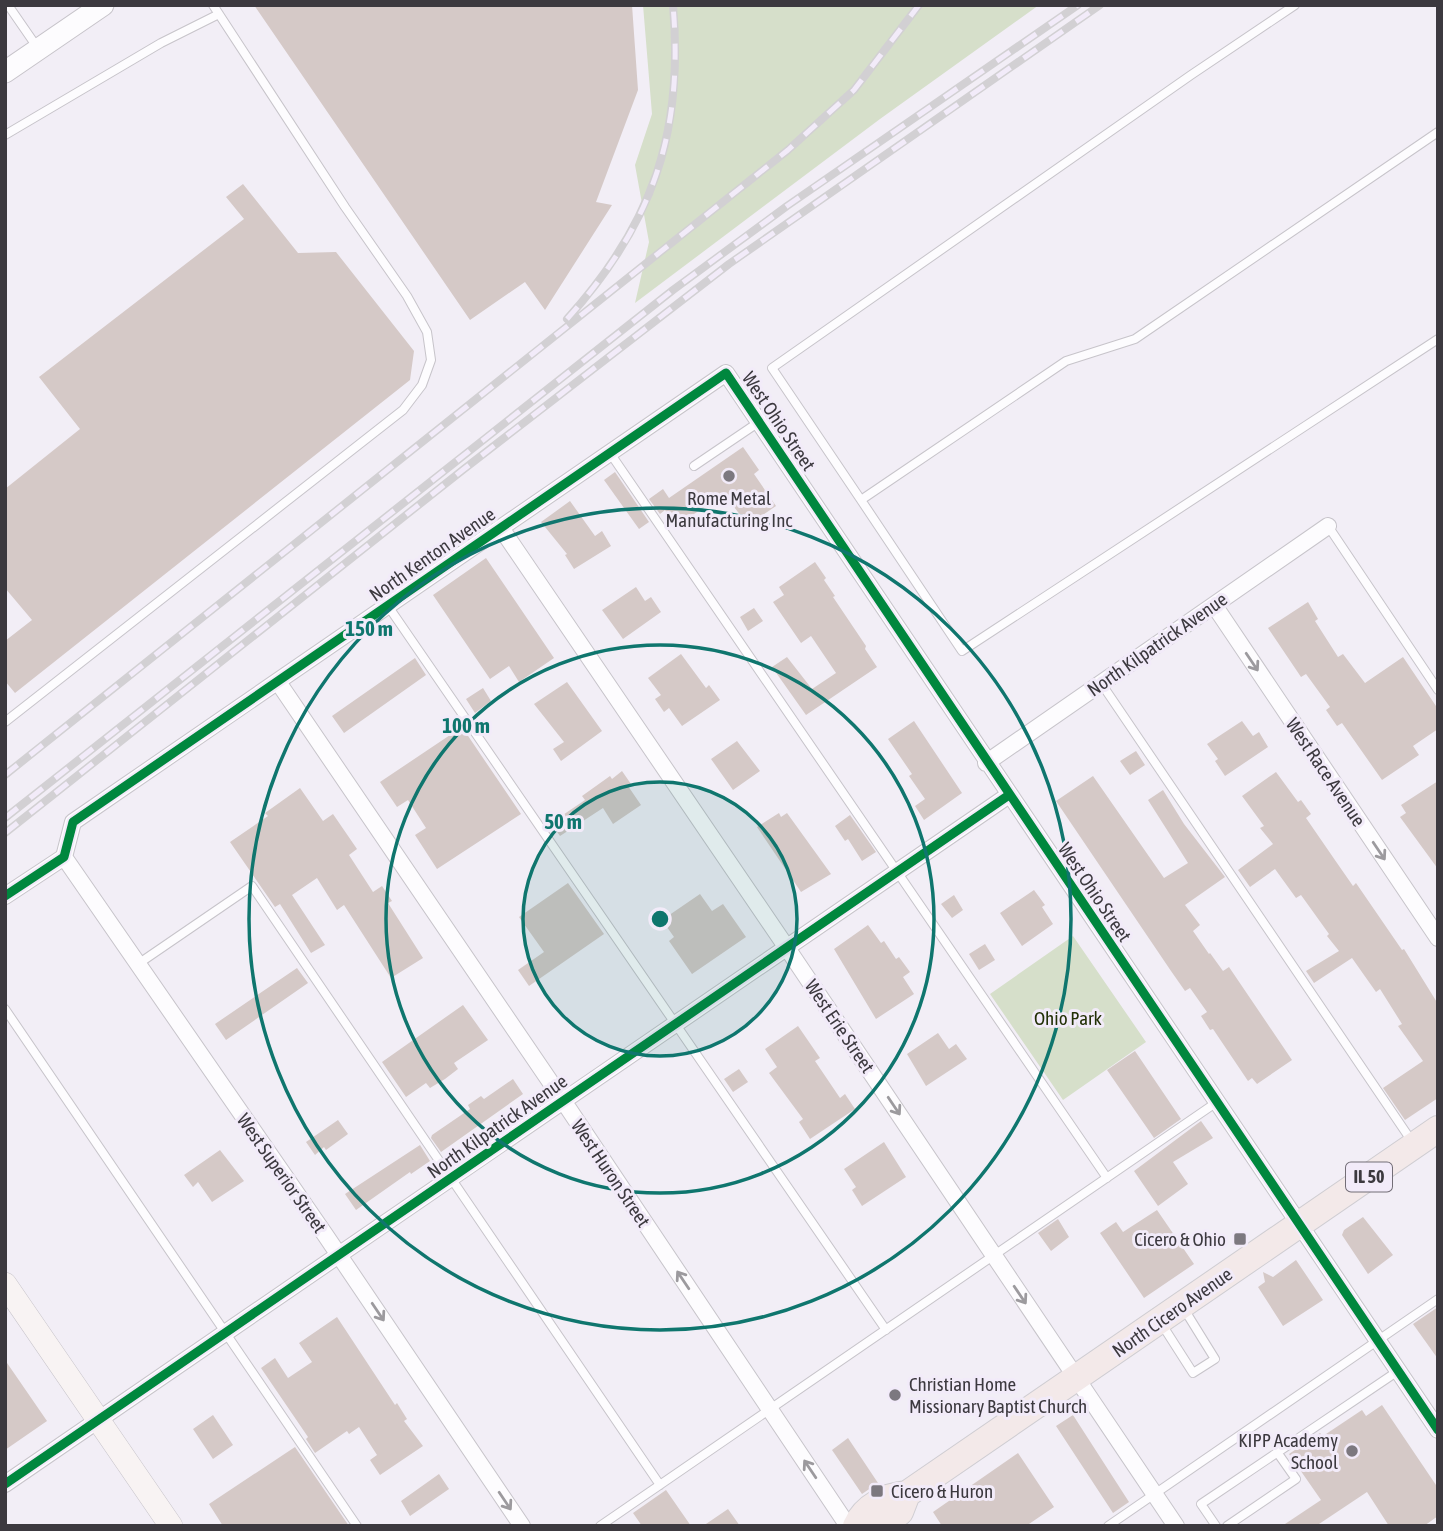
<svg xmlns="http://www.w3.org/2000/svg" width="1443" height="1531" font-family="'Asap Condensed',sans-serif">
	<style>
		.green { fill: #d6dfca }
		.building { fill: #d5c9c7 }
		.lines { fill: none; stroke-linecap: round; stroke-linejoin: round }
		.service-casing { stroke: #c7c4ca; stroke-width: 10 }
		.minor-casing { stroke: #c7c4ca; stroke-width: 18 }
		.tertiary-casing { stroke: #c7c4ca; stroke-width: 23 }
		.secondary-casing { stroke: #c7c4ca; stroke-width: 24 }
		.primary-casing { stroke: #cfcdd2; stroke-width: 28 }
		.service { stroke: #fdfcfe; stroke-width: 8 }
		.minor { stroke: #fdfcfe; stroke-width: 16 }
		.tertiary { stroke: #fdfcfe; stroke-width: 21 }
		.secondary { stroke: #f8f3f3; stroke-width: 23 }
		.primary { stroke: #f3e9e9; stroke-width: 26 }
		.rail-casing { stroke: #d2d0d3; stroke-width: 8 }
		.rail { stroke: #f2ebf9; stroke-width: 5; stroke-dasharray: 16; stroke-linecap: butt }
		.cycleway-casing { stroke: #f2ebf9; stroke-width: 13 }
		.cycleway { stroke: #00873e; stroke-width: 9 }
		.oneway { stroke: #9c9a9e }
		.ring { fill: none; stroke: #0f766e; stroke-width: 3.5 }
		.poi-dot { fill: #7c787f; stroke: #f2ebf9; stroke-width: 2.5 }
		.labels { text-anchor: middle; stroke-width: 6; stroke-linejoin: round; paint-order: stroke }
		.shield { fill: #f2ebf9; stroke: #736e77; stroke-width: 2 }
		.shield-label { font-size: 18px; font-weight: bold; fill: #3c393f }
		.street-label { font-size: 19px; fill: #3c393f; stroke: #f2ebf9 }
		.poi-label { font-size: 19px; fill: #3c393f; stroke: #f2ebf9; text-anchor: end }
		.park-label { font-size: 19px; fill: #223006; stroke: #f2ebf9 }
		.centre { fill: #0f766e; stroke: #f2ebf9; stroke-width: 3.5 }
		.ring-label { font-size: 21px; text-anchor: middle; font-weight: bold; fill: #0f766e; stroke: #f2ebf9; stroke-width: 6; stroke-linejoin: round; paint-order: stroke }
	</style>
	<rect width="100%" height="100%" fill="#f2eef6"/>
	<path class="green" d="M643 5H1039L880 119 635 303 649 242 635 165 652 114Z
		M1073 936 1146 1042 1063 1100 990 994Z"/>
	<path class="building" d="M254 5H632L638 90 596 202 612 205 545 310 525 282 470 320Z
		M243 184 298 253 336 252 414 351 410 380 15 693 5 681V641L32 620 5 588V489L80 429 39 377 244 219 226 197Z
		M743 447 759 470 754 474 776 506 748 525 724 494 676 526 665 510 660 514 649 499 663 489 669 498Z
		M615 472 649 522 639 529 604 480Z
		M570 501 595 536 602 531 611 546 574 569 565 555 567 554 541 522Z
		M486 558 554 658 519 682 509 666 490 679 433 595Z
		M815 562 826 578 824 580 835 596 833 597 866 646 865 649 877 667 806 715 772 667 787 657 812 689 836 673 811 636 801 643 773 602 784 595 779 587Z
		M636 587 645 601 651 597 661 612 623 639 602 610Z
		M1308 602 1318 619 1315 621 1338 657 1343 654 1365 683 1403 657 1438 709V729L1413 746 1419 755 1382 780 1342 723 1337 726 1326 710 1330 707 1306 674 1301 677 1268 628Z
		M754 608 763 621 748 631 740 617Z
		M681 654 706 688 709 685 720 700 682 726 669 708 664 712 655 699 661 695 648 678Z
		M415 658 426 675 344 733 332 716Z
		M567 682 602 731 561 761 553 749 564 742 534 704Z
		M483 688 491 701 475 713 466 699Z
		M914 721 962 793 924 820 915 806 925 799 909 776 912 774 888 739Z
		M1242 721 1253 736 1259 732 1268 747 1225 776 1215 761 1218 759 1207 744Z
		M462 727 521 814 437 869 415 835 426 828 408 800 397 807 380 782Z
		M737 741 760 771 733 790 711 759Z
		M1136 751 1145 765 1130 775 1120 761Z
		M622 771 631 784 628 786 641 805 613 824 603 808 560 836 551 823 585 800 582 796 610 776 612 779Z
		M1276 772 1298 802 1301 800 1311 814 1306 818 1337 863 1353 886 1356 883 1402 950 1404 949 1438 1004V1098L1405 1120 1383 1088 1423 1061 1398 1026 1402 1024 1380 989 1376 992 1352 958 1314 983 1306 971 1339 951 1327 936 1329 934 1301 895 1296 898 1275 869 1250 887 1238 870 1273 844 1260 828 1264 826 1242 796Z
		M1093 776 1164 878 1188 863 1148 800 1163 790 1184 824 1225 877 1185 905 1200 925 1193 931 1209 954 1210 953 1223 971 1229 967 1292 1060 1257 1084 1252 1078 1248 1081 1213 1029 1210 1030 1201 1016 1207 1012 1190 988 1185 991 1171 971 1056 801Z
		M1438 781V869L1400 817 1406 813 1401 805Z
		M300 788 323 821 333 814 357 849 349 855 373 892 382 886 392 901 388 903 423 958 391 978 344 905 337 910 317 878 292 895 325 945 311 953 280 904 275 907 230 842 268 816 265 813Z
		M779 813 781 817 787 813 831 874 801 892 757 827Z
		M850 815 876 852 862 861 848 839 845 841 835 826Z
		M568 883 604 934 529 986 518 970 544 952 519 917Z
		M1034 890 1045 905 1042 907 1053 924 1022 946 1000 913Z
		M700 894 712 911 723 904 746 937 692 974 669 941 674 937 662 920Z
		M954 895 963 910 952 918 941 904Z
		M868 925 881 943 884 941 896 959 899 957 910 972 903 977 914 994 876 1019 834 949Z
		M985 944 995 960 979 970 969 954Z
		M297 968 308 983 226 1040 215 1024Z
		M463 1005 488 1040 454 1063 458 1069 445 1079 430 1088 426 1083 406 1097 382 1062Z
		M798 1026 820 1058 815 1061 840 1098 845 1094 855 1109 810 1139 799 1122 803 1119 769 1073 777 1067 765 1049Z
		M938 1033 949 1049 956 1044 967 1059 926 1086 907 1054Z
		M1135 1051 1181 1119 1154 1138 1107 1070Z
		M739 1069 748 1082 733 1092 724 1079Z
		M513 1079 523 1094 441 1152 431 1138 432 1135 470 1109 468 1105 481 1096 484 1099Z
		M338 1120 348 1134 326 1150 324 1147 315 1155 306 1142Z
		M1201 1121 1213 1138 1173 1162 1188 1184 1158 1206 1134 1171Z
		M884 1142 906 1177 862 1206 852 1190 856 1187 844 1169Z
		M420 1145 430 1161 411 1174 410 1172 356 1210 345 1194Z
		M220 1150 244 1181 212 1202 198 1182 193 1187 184 1175Z
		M1157 1210 1194 1264 1144 1298 1100 1233 1116 1222 1123 1232Z
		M1363 1217 1393 1255 1368 1274 1342 1235 1344 1230Z
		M1058 1219 1069 1237 1051 1251 1038 1233Z
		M1296 1260 1323 1300 1283 1326 1258 1287 1265 1282 1263 1272 1273 1277Z
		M1438 1307V1359L1413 1324Z
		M337 1317 395 1405 397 1403 407 1419 404 1421 423 1446 380 1475 370 1460 377 1455 359 1427 349 1434 347 1431 315 1453 306 1439 308 1437 261 1368 275 1358 288 1378 312 1362 299 1343Z
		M5 1360 47 1421 5 1450Z
		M1382 1405 1438 1488V1516L1424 1526H1389L1367 1492 1316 1526H1282L1321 1500 1289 1454 1320 1433 1323 1436 1362 1410 1366 1416Z
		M213 1415 233 1445 213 1459 193 1429Z
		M1073 1415 1129 1502 1113 1513 1056 1426Z
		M848 1438 878 1483 862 1494 832 1450Z
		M295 1447 349 1526H223L209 1504Z
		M1018 1453 1054 1507 1026 1526H942L933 1512Z
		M439 1474 449 1489 410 1516 401 1501Z
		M666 1490 691 1526H642L633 1513Z
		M728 1509 740 1526H703Z"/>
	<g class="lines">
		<g class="service-casing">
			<path id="service" d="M8 5 37 47
				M1438 132 1135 339 1066 361 861 500 962 651 1438 339
				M5 135 161 43 219 14
				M610 453 1107 1178
				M694 466 759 422
				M861 500 772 368 1191 75 1295 5
				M1328 526 1438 690
				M388 606 886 1330
				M1101 683 1413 1143
				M5 722 403 410 422 385 431 360 427 332 407 296 345 207 213 5
				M138 964 252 886 660 1485
				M5 1009 357 1526
				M1161 1323 1193 1373 1215 1359 1184 1309
				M600 1526 1217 1102
				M1108 1526 1438 1299
				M1216 1526 1201 1504 1398 1371
				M1227 1526 1296 1479 1277 1452"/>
		</g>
		<g class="minor-casing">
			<path id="minor" d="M501 528 787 948 1176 1526
				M1214 605 1438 938
				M278 682 564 1102 848 1526
				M986 763 1328 526
				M64 857 326 1236 522 1526
				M5 896 64 857 73 822 726 373 1438 1430
				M5 1484 1009 795"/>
		</g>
		<g class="tertiary-casing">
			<path id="tertiary" d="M5 72 103 5"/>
		</g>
		<g class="secondary-casing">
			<path id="secondary" d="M5 1284 171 1526"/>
		</g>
		<g class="primary-casing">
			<path id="primary" d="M856 1526C865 1506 886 1496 907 1494L1438 1129
				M881 1526 900 1512 907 1494"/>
		</g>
		<use href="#service" class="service"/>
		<use href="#minor" class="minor"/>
		<use href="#tertiary" class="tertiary"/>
		<use href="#secondary" class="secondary"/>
		<use href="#primary" class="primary"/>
		<g class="rail-casing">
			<path id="rail" d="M567 319C653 224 684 132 673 5
				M5 775 788 150 854 90 919 5
				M5 818 673 290 787 206 1078 5
				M5 833 464 469 729 264 1100 5"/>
		</g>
		<use href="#rail" class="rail"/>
		<g class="cycleway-casing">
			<path id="cycleway" d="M5 896 64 857 73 822 726 373 1438 1430
				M5 1484 1009 795"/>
		</g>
		<use href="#cycleway" class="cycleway"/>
	</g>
	<defs><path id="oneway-shaft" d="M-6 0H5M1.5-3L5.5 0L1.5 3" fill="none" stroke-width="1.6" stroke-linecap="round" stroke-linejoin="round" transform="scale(1.75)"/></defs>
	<g class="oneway">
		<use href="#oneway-shaft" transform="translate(1252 662) rotate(56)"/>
		<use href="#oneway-shaft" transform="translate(1379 851) rotate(56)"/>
		<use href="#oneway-shaft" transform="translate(894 1106) rotate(56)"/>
		<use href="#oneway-shaft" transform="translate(683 1280) rotate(-124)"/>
		<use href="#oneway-shaft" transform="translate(1020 1295) rotate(56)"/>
		<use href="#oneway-shaft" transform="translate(378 1312) rotate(56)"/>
		<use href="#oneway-shaft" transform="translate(810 1469) rotate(-124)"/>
		<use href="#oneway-shaft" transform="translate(505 1501) rotate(56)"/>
	</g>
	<circle cx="660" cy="919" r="137" fill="#0f766e" fill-opacity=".12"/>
	<g class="ring">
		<circle cx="660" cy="919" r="137"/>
		<circle cx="660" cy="919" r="274"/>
		<circle cx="660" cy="919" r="411"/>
	</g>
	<g class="poi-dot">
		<circle cx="729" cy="476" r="7"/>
		<rect x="1233" y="1232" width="14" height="14" rx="3.5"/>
		<circle cx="895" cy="1395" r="7"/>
		<circle cx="1352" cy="1451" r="7"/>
		<rect x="870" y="1484" width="14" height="14" rx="3.5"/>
	</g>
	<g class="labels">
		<rect class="shield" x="1346" y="1162.5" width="46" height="29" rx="5"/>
		<g class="shield-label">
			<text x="1369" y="1183">IL 50</text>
		</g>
		<g class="street-label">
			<text transform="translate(779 421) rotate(56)" y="7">West Ohio Street</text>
			<text transform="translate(432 554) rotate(-35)" y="7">North Kenton Avenue</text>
			<text transform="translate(1157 644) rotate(-35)" y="7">North Kilpatrick Avenue</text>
			<text transform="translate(1326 772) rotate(56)" y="7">West Race Avenue</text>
			<text transform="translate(1095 892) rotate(56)" y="7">West Ohio Street</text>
			<text transform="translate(840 1026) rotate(56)" y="7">West Erie Street</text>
			<text transform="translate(497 1126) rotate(-35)" y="7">North Kilpatrick Avenue</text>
			<text transform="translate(282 1173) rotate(55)" y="7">West Superior Street</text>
			<text transform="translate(611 1173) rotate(56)" y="7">West Huron Street</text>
			<text transform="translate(1172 1312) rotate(-35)" y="7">North Cicero Avenue</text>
		</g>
		<g class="poi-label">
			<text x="729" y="505" text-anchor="middle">Rome Metal<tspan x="729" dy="22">Manufacturing Inc</tspan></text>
			<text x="1226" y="1246">Cicero &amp; Ohio</text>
			<text x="909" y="1391" text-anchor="start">Christian Home<tspan x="909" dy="22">Missionary Baptist Church</tspan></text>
			<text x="1338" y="1447">KIPP Academy<tspan x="1338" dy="22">School</tspan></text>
			<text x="891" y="1498" text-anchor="start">Cicero &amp; Huron</text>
		</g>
		<g class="park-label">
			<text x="1068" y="1025">Ohio Park</text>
		</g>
	</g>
	<circle cx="660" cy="919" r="10" class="centre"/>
	<g class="ring-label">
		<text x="369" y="636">150 m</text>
		<text x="466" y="733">100 m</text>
		<text x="563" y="829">50 m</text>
	</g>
	<rect width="1443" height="1531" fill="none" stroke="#3c393f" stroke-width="14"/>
</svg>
